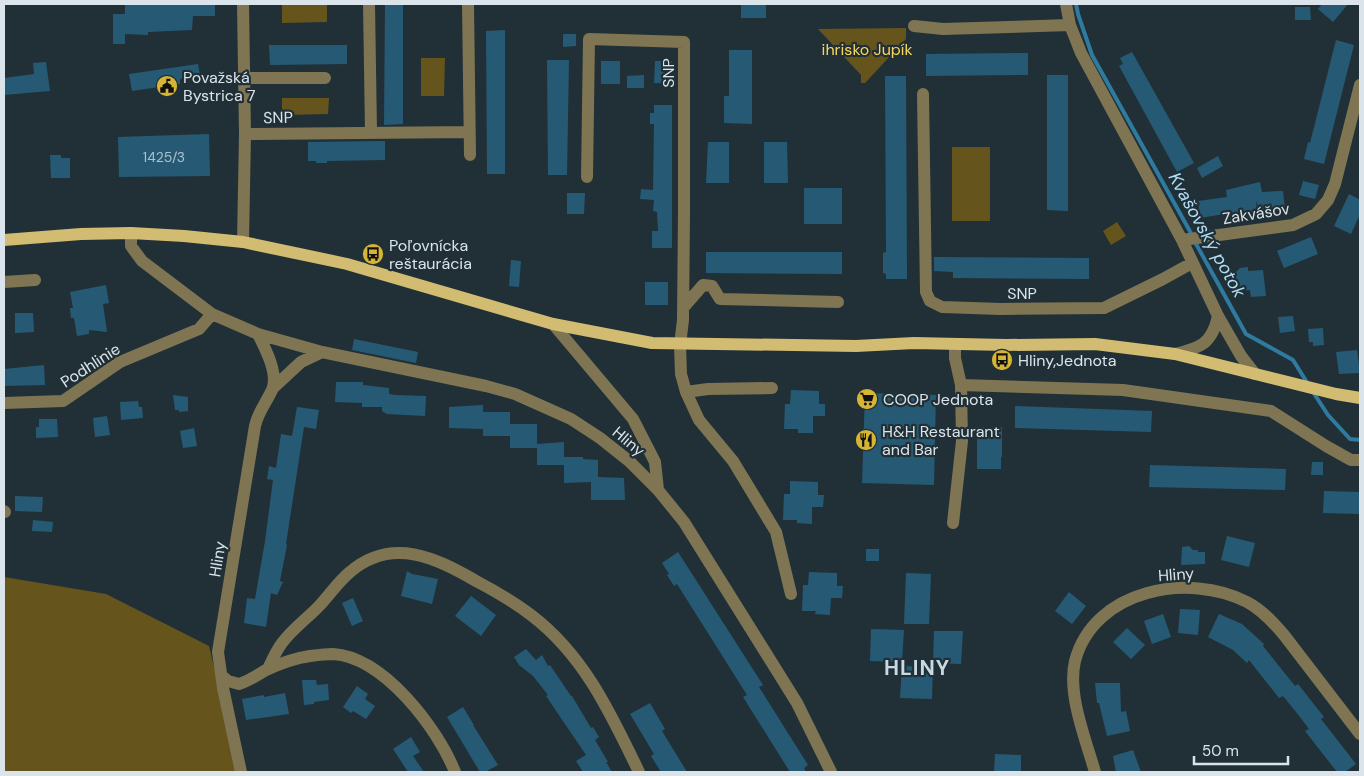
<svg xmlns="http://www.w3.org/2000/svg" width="1364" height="776" font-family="'DM Sans',sans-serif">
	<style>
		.green { fill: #65551d }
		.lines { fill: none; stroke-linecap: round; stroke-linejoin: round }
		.stream { stroke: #2e7b9f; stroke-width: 4 }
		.building { fill: #265a74 }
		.minor { stroke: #7f7552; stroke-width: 12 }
		.major { stroke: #d2bc71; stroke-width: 12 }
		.labels { text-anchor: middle; stroke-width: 4.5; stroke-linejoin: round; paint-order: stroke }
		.number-label { font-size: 14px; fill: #aec2cc }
		.park-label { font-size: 16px; fill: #fad75b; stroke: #213037 }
		.street-label { font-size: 16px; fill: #dbe4ea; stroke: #213037 }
		.poi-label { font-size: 16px; fill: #dbe4ea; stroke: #213037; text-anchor: start }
		.water-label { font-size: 18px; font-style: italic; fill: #b1def7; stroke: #213037 }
		.district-label { font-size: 21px; font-weight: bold; letter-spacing: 1px; fill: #c7d9e3; stroke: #213037 }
	</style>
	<rect width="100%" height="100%" fill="#213037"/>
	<path class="green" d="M282 4H327V22L282 23Z
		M906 28V39L865 83H861V75L818 29Z
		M421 58H445L444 96H421Z
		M282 98H329L328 114 282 115Z
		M952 147H990V221H952Z
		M1117 222 1126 236 1111 245 1103 231Z
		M4 577 106 594 209 646 239 772H4Z"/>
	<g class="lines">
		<path class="stream" d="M1076 4 1078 14 1092 55 1192 235
			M1195 242 1246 334 1293 360 1308 384
			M1313 392 1328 415 1350 439 1360 440"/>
	</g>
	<path class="building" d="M125 4H215V16H193L192 30 148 32V35L125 34V44H113V14H125Z
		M385 4H403V124L384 125Z
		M741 4H766V18H741Z
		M1322 4H1348L1333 22 1318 9Z
		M1295 7H1310L1311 20H1295Z
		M505 30V174H487L486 31Z
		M563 34H576V46L563 47Z
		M1336 40 1354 45 1324 164 1304 159 1308 142 1310 143Z
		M269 45H347V64L270 65Z
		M729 50H752V124L724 123V96H729Z
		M1132 52 1194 163 1177 172 1119 66 1123 64 1120 58Z
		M1028 53V75L926 76V54Z
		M547 60H569L567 175H548Z
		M601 61H620V84H601Z
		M655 61H672V83H654Z
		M46 62 50 91 4 95V78L34 74 33 63Z
		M198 64 200 76 180 79V84L132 91 129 74Z
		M644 75V88H627V76Z
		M1047 75H1068V211L1047 210Z
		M885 76H906L907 279H886V274L883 273V253L886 252Z
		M654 105H672V248H652V231H658L657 212 653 211 654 200 640 199 641 189 653 190 654 124H650V113H654Z
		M209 134 210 176 119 177 118 137Z
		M385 141V160L327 161V163H316V161H308V142Z
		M708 142H729V183H706Z
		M764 142H787L788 183H764Z
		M50 155H61V158H70V178H51Z
		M1218 156 1223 166 1202 178 1197 168Z
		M1303 181 1319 185 1315 199 1299 195Z
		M1260 182 1262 192 1283 191 1285 210 1261 212 1256 201 1257 212 1218 215 1200 218 1198 201 1227 197 1226 190Z
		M804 188H842V224H804Z
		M567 193H585L584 214H567Z
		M1349 194 1360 200V214L1351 234 1334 226Z
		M1311 237 1318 254 1284 268 1277 251Z
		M706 252H842V274L706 273Z
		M934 257 1089 258V279L953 278V272L934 271Z
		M511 260 521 261 519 287 509 286Z
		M1248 267V271L1263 270 1266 296 1251 297 1250 290 1234 292 1232 273H1235L1240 268Z
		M645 282H668V305H645Z
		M106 285 109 303 103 304 107 332 89 330V334L77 336 74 318H71L70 308H73L70 292Z
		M15 313H33L34 332 15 333Z
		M1293 316 1295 331 1280 333 1278 317Z
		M1323 328 1324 345 1313 346V342H1309L1308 329Z
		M354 339 418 352 416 363 352 350Z
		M1357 350 1360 373 1339 374 1336 352Z
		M44 365 45 385 4 386V369Z
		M336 382H363V385L389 388V394L395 395 426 396 425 416 387 414 382 411V407H362V403L335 402Z
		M791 390 819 391V404H825V416H813V433H798V429H784L785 404H790Z
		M865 393 936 395 934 485 862 483Z
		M173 395 188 397V411L179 412V410H175Z
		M138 401 139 407H142L143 418 121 420 120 402Z
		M483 405V412H510V424H537V444L564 442V465H537V448H510V436H483V429L449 428V407Z
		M1015 406 1152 411 1151 432 1015 428Z
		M297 407 319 410 316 429 304 427 286 544 287 545 280 581 283 582 277 595 271 593 266 627 244 623 247 598 255 599 265 541 273 480 267 479 269 466 276 468 281 434 292 436Z
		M107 416 110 435 95 437 93 418Z
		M39 419H57L58 437 36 438V427H39Z
		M977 427H1002V457H1001V469H977Z
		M194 428 197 446 183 448 180 431Z
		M564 457H583V459L598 460V477L624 478 625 500H591V482L564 483Z
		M1312 462H1323V475H1311Z
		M1150 465 1286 469 1285 490 1149 487Z
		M790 481 818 482V495H824L823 507H812V524L797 523V520H783L784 494H790Z
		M1324 491 1360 492V514L1323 513Z
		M15 496 43 497 42 512 15 511Z
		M33 520 53 522 52 532 32 531Z
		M1227 536 1255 543 1249 567 1221 560Z
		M1189 546 1193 550H1198V552H1205V564L1181 565 1182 547Z
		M866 549H879V561H866Z
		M678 552 763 685 759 687 808 765 804 768 806 772H790L743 697 747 695 677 584 674 586 667 575 669 574 662 563Z
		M407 571 412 574 438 579 432 604 401 596Z
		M809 572 837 573V586H843L842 598H831L830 615 815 614 816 611H802L803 585H808Z
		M906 573 931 574 929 624H904Z
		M1069 592 1086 606 1072 624 1055 611Z
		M471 596 496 615 481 636 455 616Z
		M353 598 363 621 352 626 342 603Z
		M1180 609 1200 610 1198 635 1178 633Z
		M1163 614 1171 637 1152 644 1144 621Z
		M1219 614 1242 624 1264 644 1263 646 1295 686 1298 684 1324 717 1321 719 1356 764 1345 772H1337L1305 731 1309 729 1300 717 1283 696 1279 698 1249 660 1247 663 1233 650 1208 637Z
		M1127 628 1145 645 1131 659 1113 642Z
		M871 629 904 630 902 662 870 661Z
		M934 631H963L961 664 933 663Z
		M526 649 536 660 542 655 548 666 550 665 571 696H572L591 728 593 727 599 737 595 740 608 762H606L612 772H583L576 761 586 755 546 696 548 695 533 676 519 665 514 657Z
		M902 666 933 667 932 699 900 698Z
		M302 680H316L317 685 328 684 329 700 314 702V704L304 705Z
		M1095 683H1120L1121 712 1126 711 1130 731 1107 736 1099 703H1097Z
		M357 686 368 694 365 699 375 706 366 719 353 711 351 713 343 707Z
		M285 693 289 714 246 720 242 699 264 695V697Z
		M650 703 665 729 662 731 687 772H661L651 756 654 754 630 714Z
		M463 707 474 725H473L498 765 485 772H480L447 717Z
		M411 737 420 752 413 756 424 772H408L393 749Z
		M1133 750 1141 772H1116L1113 756Z
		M995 754 1021 755V772H994Z"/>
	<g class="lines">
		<path class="minor" d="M369 4 371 132
			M468 4 470 155
			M1066 4 1070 25 1081 53 1182 240 1218 316 1241 356 1255 374
			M914 26 943 29 1070 25
			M244 78H325
			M923 94 926 292 930 301 942 307 1001 309 1104 308 1163 279 1192 263
			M245 134 469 132
			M587 177 589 39 684 42V213L683 320 680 345 681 374 686 392 699 420 733 461 776 532 791 594
			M131 233V246L142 261 212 314 258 334C265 348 279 374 272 390 266 403 258 412 255 426L218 652 223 688 241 772
			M1182 240 1293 225 1316 214 1328 200 1335 184 1360 85
			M243 242 245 134 243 4
			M4 282 35 280
			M683 308 703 285 712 286 720 299 838 302
			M553 324 633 419 655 462 658 490
			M258 334 322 352 486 386 515 394 571 419 600 438 629 461 658 490 684 522 797 703 831 772
			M955 344V358L961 385 1123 390 1271 411 1326 446 1351 460H1360
			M1175 354C1200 348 1212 344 1218 316
			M273 388 301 362 322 352
			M686 392 708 389 772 388
			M4 403 63 401 120 362 199 329 212 314
			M4 511 5 512
			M953 523 962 441 961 385
			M268 669C272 660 276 651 282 643 293 628 308 618 320 605 330 594 339 581 350 572 392 536 436 558 476 581 495 591 514 602 531 615 584 655 611 714 639 772
			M223 677 228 681 239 684C249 681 257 675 266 670 279 664 296 658 310 656 318 655 326 654 333 654 384 657 438 729 455 772
			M1095 772C1086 740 1067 694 1075 661 1094 589 1189 572 1247 602 1262 610 1273 622 1284 635L1360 734"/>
		<path class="major" d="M4 240 81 234 131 233 184 236 243 242 347 264 553 324 652 343 856 346 914 343 1006 345 1095 344 1175 354 1336 394 1360 398"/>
	</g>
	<defs>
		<g id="civic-disc" transform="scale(1.125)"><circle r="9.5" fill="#d6b534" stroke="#213037"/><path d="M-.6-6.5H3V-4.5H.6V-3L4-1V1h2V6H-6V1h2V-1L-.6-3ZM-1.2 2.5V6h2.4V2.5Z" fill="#111"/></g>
		<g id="bus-disc" transform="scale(1.125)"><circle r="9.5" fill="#d6b534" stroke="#213037"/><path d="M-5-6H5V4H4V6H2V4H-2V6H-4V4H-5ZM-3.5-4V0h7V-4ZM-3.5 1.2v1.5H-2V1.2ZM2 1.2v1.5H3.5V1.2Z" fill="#111"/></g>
		<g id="supermarket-disc" transform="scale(1.125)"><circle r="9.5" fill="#d6b534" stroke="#213037"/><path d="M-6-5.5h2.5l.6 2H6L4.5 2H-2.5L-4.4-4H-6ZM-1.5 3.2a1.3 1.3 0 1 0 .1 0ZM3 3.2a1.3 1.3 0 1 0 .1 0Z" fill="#111"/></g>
		<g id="restaurant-disc" transform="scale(1.125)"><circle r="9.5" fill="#d6b534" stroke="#213037"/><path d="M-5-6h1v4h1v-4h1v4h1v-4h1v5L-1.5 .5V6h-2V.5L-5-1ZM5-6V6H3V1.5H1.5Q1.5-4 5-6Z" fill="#111"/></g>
	</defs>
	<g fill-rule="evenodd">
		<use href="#civic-disc" x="167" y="86"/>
		<use href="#bus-disc" x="373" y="254"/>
		<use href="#bus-disc" x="1002" y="360"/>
		<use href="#supermarket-disc" x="867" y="399"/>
		<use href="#restaurant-disc" x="866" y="440"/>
	</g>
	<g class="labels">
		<g class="number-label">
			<text x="164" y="162">1425/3</text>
		</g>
		<g class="park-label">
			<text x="867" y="55">ihrisko Jupík</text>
		</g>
		<g class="street-label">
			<text transform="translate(668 73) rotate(-90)" y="6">SNP</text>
			<text transform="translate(278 117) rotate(-1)" y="6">SNP</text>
			<text transform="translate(1256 213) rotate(-9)" y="6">Zakvášov</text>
			<text x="1022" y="299">SNP</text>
			<text transform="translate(90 365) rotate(-33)" y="6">Podhlinie</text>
			<text transform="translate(629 441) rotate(40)" y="6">Hliny</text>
			<text transform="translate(217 559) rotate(-81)" y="6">Hliny</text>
			<text transform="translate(1176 574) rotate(-4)" y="6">Hliny</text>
		</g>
		<g class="poi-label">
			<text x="183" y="83">Považská<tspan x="183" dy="18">Bystrica 7</tspan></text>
			<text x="389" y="251">Poľovnícka<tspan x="389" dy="18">reštaurácia</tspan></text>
			<text x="1018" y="366">Hliny,Jednota</text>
			<text x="883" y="405">COOP Jednota</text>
			<text x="882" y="437">H&amp;H Restaurant<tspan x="882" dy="18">and Bar</tspan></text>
		</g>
		<g class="water-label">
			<text transform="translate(1207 235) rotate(61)" y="6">Kvašovský potok</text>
		</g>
		<g class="district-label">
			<text x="917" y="675">HLINY</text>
		</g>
	</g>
	<rect width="1364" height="776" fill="none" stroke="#dbe4ea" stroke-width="10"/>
	<path d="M1194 756v8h94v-8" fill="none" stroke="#dbe4ea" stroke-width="2.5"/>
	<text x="1202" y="756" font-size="15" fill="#dbe4ea" stroke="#213037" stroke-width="4" paint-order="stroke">50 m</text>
</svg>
